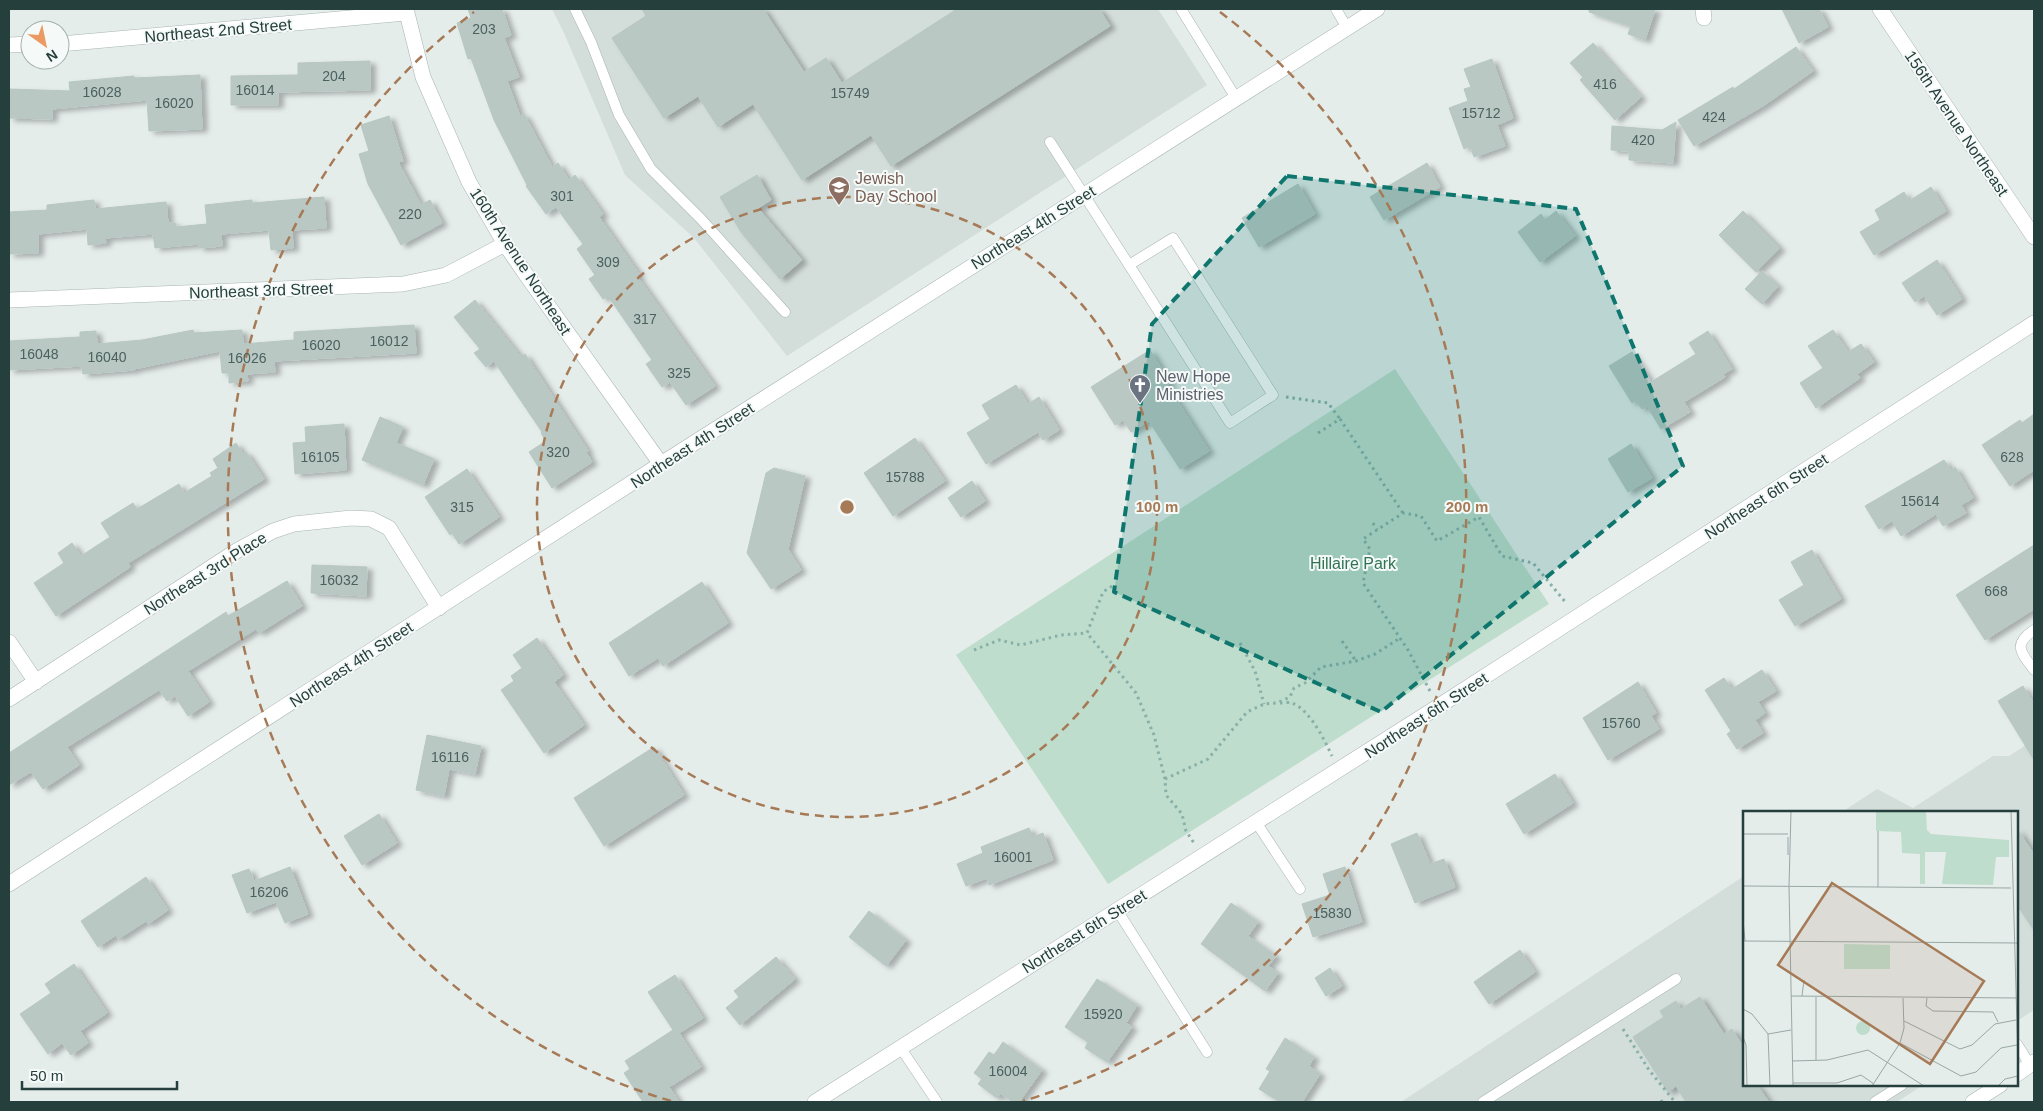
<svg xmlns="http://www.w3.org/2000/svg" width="2043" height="1111" font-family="Helvetica,sans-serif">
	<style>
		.built { fill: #d3ddda }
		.park { fill: #bfddcc }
		.building { fill: #bac8c4; stroke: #b7c7c3; filter: url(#shadow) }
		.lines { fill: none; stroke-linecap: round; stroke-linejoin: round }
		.service-casing { stroke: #a8b5b3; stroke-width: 11 }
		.minor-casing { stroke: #a8b5b3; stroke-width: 16 }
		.tertiary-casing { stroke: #a8b5b3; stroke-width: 16 }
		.secondary-casing { stroke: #a1b6b2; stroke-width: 16 }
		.path { stroke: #87b0a9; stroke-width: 3; stroke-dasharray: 2.5 4; stroke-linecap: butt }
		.service { stroke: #fff; stroke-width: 10 }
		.minor { stroke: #fff; stroke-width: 15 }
		.tertiary { stroke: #fff; stroke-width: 15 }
		.secondary { stroke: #fff; stroke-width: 15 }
		.marked { fill: #0f766e; fill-opacity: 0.2; stroke: #0f766e; stroke-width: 4; stroke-dasharray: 10 6; stroke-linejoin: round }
		.ring { fill: none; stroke: #a67a56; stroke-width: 2.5; stroke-dasharray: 9 6 }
		.labels { text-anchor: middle; stroke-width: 4; stroke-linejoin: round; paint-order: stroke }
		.number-label { font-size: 14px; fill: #4a615e }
		.street-label { font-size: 16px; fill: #253f3c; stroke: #f5faf8 }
		.education-label { font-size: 16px; fill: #785e54; stroke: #f5faf8; text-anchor: start }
		.worship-label { font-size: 16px; fill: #5b616d; stroke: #f5faf8; text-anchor: start }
		.park-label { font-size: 16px; fill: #307455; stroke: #f5faf8 }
		.inset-road { fill: none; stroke: #98a7a5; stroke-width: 1 }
		.view { fill: #a67a56; fill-opacity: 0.15; stroke: #a67a56; stroke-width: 2.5 }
		.inset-edge { fill: none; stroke: #253f3c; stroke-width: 2.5 }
		.centre { fill: #a67a56; stroke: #f5faf8; stroke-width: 2.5 }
		.ring-label { font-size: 15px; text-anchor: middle; font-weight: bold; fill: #a67a56; stroke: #f5faf8; stroke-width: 4; stroke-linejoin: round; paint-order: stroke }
	</style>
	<defs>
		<filter id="shadow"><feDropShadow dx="5.5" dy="3" stdDeviation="2.5" flood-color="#0004"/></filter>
	</defs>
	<rect width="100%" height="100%" fill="#e5edeb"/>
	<path class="built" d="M552 9H1158L1207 85 787 356 694 238 625 175 564 33Z
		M2034 740V1010L2017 1021V812H1842L1877 789 1913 808 1993 756H2009Z
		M1744 876V1085H1923L1897 1102H1401Z"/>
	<path class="park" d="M1395 369 1549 604 1108 884 956 655Z"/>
	<path class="building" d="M468 9H502L511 35 504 38 519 77 507 81 520 116 524 114 552 167 558 163 569 180 575 175 603 214 599 217 639 274 637 276 715 386 686 405 670 382 662 387 646 364 652 360 608 296 603 299 589 279 595 275 577 249 583 244 556 207 546 214 526 186 527 185 494 120 471 58 468 59 457 23 471 18Z
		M642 9H763L804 72 826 58 842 83 957 9H1099L1110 26 891 166 871 135 802 180 753 104 718 127 698 96 664 118 612 38 646 16Z
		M1589 9H1655L1645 40 1628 34 1631 26 1589 12Z
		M1782 9H1819L1828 27 1799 43Z
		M1593 43 1641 97 1615 120 1580 80 1583 77 1570 63Z
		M1796 47 1813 71 1763 106 1694 146 1678 120 1733 87 1734 89Z
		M1492 59 1513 118 1497 125 1505 146 1474 157 1470 146 1464 149 1449 108 1468 101 1464 89 1471 87 1464 69Z
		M370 61V90L278 92V105H231V76L298 75V63Z
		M200 75 202 129 149 131 147 100 52 109V119L9 118V89L70 91 69 82 134 76V78Z
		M389 116 403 161 398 162 421 205 430 200 442 223 401 245 368 184 359 154 369 151 361 125Z
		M1676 122 1673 163 1629 160V151L1611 150 1612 126 1662 130Z
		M1427 163 1440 187 1384 220 1370 197Z
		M757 175 771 200 758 208 802 260 780 279 741 232 720 197Z
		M1298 184 1315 214 1259 247 1242 218Z
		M1931 187 1946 211 1874 255 1860 232 1880 220 1875 210 1904 192 1909 201Z
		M324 197 326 228 292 230 293 248 271 250 269 230 221 234 222 246 199 248V244L155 248 153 234 105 238 106 243 88 245 87 229 38 234V253L9 254V212L47 210V205L94 200 95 209 166 202 168 223H175L176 227 207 224 205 205 252 200V203Z
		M1556 211 1575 236 1540 262 1518 232 1541 214 1545 220Z
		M1743 211 1780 248 1756 272 1719 235Z
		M1937 260 1962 299 1937 315 1924 296 1915 302 1902 283Z
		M1762 271 1778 286 1762 304 1745 289Z
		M475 300 521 357 525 354 588 451 586 452 592 462 552 488 529 452 546 441 541 433 542 432 494 361 486 367 474 353 480 349 454 317Z
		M414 325 416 353 274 361 275 372 247 374 248 381 229 383V373H222L220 351 134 369V370L83 374 82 366 9 370V341L80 337V332L96 331 97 344 142 340 193 330 194 333 242 330 243 344 294 340V332Z
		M1833 330 1848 352 1861 344 1874 362 1857 374 1860 378 1816 408 1800 383 1823 368 1808 346Z
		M1708 331 1732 369 1723 374 1725 377 1684 402 1690 412 1661 429 1647 406 1642 409 1636 400 1632 403 1609 366 1632 352 1651 382 1696 354 1689 343Z
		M1150 350 1170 383 1167 385 1209 451 1180 469 1149 421 1131 432 1123 420 1115 425 1091 387Z
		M1016 385 1028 404 1039 397 1059 430 1043 440 1038 432 986 464 967 433 990 419 982 405Z
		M2034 414V470L2010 486 1982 445 2020 420 2022 423Z
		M380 417 403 427 396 443 434 459 423 485 362 460Z
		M344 424 346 470 295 474 293 443 306 442 305 427Z
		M915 438 945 481 893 516 864 473Z
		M236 443 243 454 246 452 264 479 128 563 130 567 56 616 34 583 64 563 58 553 72 543 81 556 110 537 101 523 133 503 137 509 179 484 184 493 212 476 210 473 218 468 213 459Z
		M1631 444 1652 478 1628 492 1608 459Z
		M1944 460 1951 470 1955 467 1973 498 1961 505 1966 513 1943 526 1936 514 1901 536 1892 521 1879 529 1865 506Z
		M774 468 805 476 788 549 801 570 771 589 747 553 766 473Z
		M467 469 499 517 459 544 452 533 450 535 425 497Z
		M972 481 985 501 961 517 948 498Z
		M2034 545V609L1985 640 1956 595Z
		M1812 550 1841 599 1795 626 1779 600 1804 585 1791 562Z
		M312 565 367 567 366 596 311 593Z
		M287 581 302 606 259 633 256 629 188 671 209 702 188 716 175 696 167 701 159 690 67 747 79 765 43 789 31 772 9 785V753L226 612 228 616Z
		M702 582 728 623 663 666 658 658 629 676 609 643Z
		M537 638 563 675 554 682 584 725 544 753 501 690 514 681 511 676 522 668 513 655Z
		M1762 670 1776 691 1758 702 1765 713 1755 720 1763 733 1737 749 1727 734 1731 731 1705 690 1724 678 1732 689Z
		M1638 682 1656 713 1651 716 1659 729 1608 760 1583 718Z
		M2023 686 2034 704V760L1998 701Z
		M427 735 481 746 475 774 449 769 444 796 416 790Z
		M654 747 684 795 604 846 574 798Z
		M1555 774 1573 803 1524 834 1506 804Z
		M379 814 397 843 362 865 344 836Z
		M1029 828 1033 837 1043 833 1053 860 989 885 987 878 966 886 957 864 983 853 981 847Z
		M2017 829 2034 854V930L2017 905Z
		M1417 833 1430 864 1444 859 1455 887 1415 903 1391 844Z
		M290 867 308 914 285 923 276 902 247 913 232 875 249 869 254 881Z
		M1345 867 1362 922 1313 937 1302 904 1330 895 1323 874Z
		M146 877 168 910 148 924 146 921 118 939 116 935 98 947 81 921Z
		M1231 903 1258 922 1248 936 1276 956 1268 966 1278 973 1265 991 1201 944Z
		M869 911 906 940 886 966 849 937Z
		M1520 950 1535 972 1489 1004 1474 982Z
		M776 957 795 979 740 1025 726 1008 739 997 734 991Z
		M74 964 107 1013 80 1031 88 1043 71 1055 62 1043 48 1054 20 1014 51 993 45 984Z
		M1330 968 1342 986 1326 996 1315 978Z
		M675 975 703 1018 679 1033 701 1067 669 1087 679 1102H643L624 1073 630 1069 625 1061 673 1030 648 992Z
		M1097 979 1137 1005 1126 1023 1132 1027 1107 1062 1085 1048 1088 1042 1065 1027Z
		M1700 997 1724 1034 1732 1029 1744 1048V1085H1757L1769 1102H1686L1676 1086 1668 1092 1633 1037 1664 1017 1660 1011 1676 1001 1681 1009Z
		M1285 1038 1314 1057 1309 1066 1320 1074 1302 1102H1280L1259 1089 1270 1071 1266 1069Z
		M1003 1042 1042 1070 1019 1102H1013L1001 1094 997 1098 978 1084 982 1079 974 1073 989 1052 994 1055Z"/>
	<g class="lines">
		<g class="service-casing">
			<path id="service" d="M575 9 591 42 619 115 651 169 701 219 785 312
				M1181 9 1236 98
				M1336 9 1347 28
				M1050 142 1129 265
				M1173 238 1273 395 1230 423 1129 265Z
				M2034 630C2012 645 2021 652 2034 670
				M1256 822 1300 889
				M1117 910 1207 1052
				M2017 1044 2030 1065
				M900 1047 937 1102
				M1483 1102 1676 979
				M1875 1102 1902 1085"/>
		</g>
		<g class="minor-casing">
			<path id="minor" d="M406 9 423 77 469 182 505 244 527 276 661 464
				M1703 9 1704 18
				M60 44 406 13
				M9 45 30 44
				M9 300 403 284 446 275 505 244
				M9 642 36 682
				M9 699 238 550 273 531 294 524 351 518 371 519 389 528 439 608
				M9 884 661 464 1377 9
				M815 1102 1439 706 2034 323"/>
		</g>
		<g class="tertiary-casing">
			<path id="tertiary" d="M1880 9 2034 237"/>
		</g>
		<g class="secondary-casing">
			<path id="secondary" d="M2017 1074 2034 1062
				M1973 1102 2000 1085"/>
		</g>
		<path class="path" d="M1286 397 1328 403 1340 419
			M1318 433 1340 419 1403 513
			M1373 523 1377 530
			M1112 586 1103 592 1087 633 1136 693 1154 735 1165 779 1166 795 1182 814 1186 831 1194 843
			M1342 641 1356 661
			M1240 643 1255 671 1264 704
			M974 650 999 640 1021 645 1061 635 1087 633
			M1430 691 1408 650 1363 583 1370 549 1363 539 1403 513 1421 516 1437 541 1479 517 1502 556 1533 563 1567 604
			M1280 703C1284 703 1289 702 1292 703 1310 710 1324 739 1332 756
			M1165 779 1208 759 1247 712 1264 704 1277 703 1290 697 1294 688 1305 683 1321 667 1356 661 1375 654 1400 638
			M1623 1029 1649 1070 1675 1102
			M1661 1100 1662 1102"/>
		<use href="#service" class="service"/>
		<use href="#minor" class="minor"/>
		<use href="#tertiary" class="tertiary"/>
		<use href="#secondary" class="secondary"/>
	</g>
	<path class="marked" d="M1287 176 1576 209 1683 466 1381 712 1114 592 1152 324Z"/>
	<g class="ring">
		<circle cx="847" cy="507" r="310"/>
		<path d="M671 1101A620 620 0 0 1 474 12M1220 12A620 620 0 0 1 1023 1101"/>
	</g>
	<defs>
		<g id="school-pin" transform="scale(1.125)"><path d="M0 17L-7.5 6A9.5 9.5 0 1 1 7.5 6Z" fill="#8d6e63" stroke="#f5faf8"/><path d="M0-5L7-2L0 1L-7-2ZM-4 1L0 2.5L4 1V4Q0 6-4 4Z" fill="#fff"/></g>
		<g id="church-pin" transform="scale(1.125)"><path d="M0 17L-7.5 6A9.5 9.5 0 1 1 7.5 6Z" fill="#6b7280" stroke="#f5faf8"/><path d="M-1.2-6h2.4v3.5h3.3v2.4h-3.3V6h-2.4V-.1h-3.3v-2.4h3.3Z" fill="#fff"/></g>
	</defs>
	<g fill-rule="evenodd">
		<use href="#school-pin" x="839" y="187"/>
		<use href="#church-pin" x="1140" y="385"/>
	</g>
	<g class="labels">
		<g class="number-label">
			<text x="484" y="34">203</text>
			<text x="334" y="81">204</text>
			<text x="1605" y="89">416</text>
			<text x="255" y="95">16014</text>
			<text x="102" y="97">16028</text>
			<text x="850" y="98">15749</text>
			<text x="174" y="108">16020</text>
			<text x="1481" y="118">15712</text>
			<text x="1714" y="122">424</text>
			<text x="1643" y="145">420</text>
			<text x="562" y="201">301</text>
			<text x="410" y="219">220</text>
			<text x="608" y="267">309</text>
			<text x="645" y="324">317</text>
			<text x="389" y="346">16012</text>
			<text x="321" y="350">16020</text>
			<text x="39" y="359">16048</text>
			<text x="107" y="362">16040</text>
			<text x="247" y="363">16026</text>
			<text x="679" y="378">325</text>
			<text x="558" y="457">320</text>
			<text x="320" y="462">16105</text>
			<text x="2012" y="462">628</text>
			<text x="905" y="482">15788</text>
			<text x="1920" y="506">15614</text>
			<text x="462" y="512">315</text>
			<text x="339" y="585">16032</text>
			<text x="1996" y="596">668</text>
			<text x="1621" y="728">15760</text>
			<text x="450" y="762">16116</text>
			<text x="1013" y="862">16001</text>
			<text x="269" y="897">16206</text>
			<text x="1332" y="918">15830</text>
			<text x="1103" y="1019">15920</text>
			<text x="1008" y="1076">16004</text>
		</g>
		<g class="street-label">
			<text transform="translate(218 30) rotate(-5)" y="6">Northeast 2nd Street</text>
			<text transform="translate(1957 123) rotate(56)" y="6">156th Avenue Northeast</text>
			<text transform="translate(1033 227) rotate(-32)" y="6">Northeast 4th Street</text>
			<text transform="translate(521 261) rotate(57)" y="6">160th Avenue Northeast</text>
			<text transform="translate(261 290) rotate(-2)" y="6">Northeast 3rd Street</text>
			<text transform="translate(692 445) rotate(-33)" y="6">Northeast 4th Street</text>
			<text transform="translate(1766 496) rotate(-33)" y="6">Northeast 6th Street</text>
			<text transform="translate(205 573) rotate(-32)" y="6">Northeast 3rd Place</text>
			<text transform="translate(351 664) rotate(-33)" y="6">Northeast 4th Street</text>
			<text transform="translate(1426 715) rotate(-33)" y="6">Northeast 6th Street</text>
			<text transform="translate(1084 931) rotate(-32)" y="6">Northeast 6th Street</text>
		</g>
		<g class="education-label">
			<text x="855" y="184">Jewish<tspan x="855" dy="18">Day School</tspan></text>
		</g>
		<g class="worship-label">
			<text x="1156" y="382">New Hope<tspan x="1156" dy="18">Ministries</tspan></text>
		</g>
		<g class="park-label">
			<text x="1353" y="569">Hillaire Park</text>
		</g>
	</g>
	<g transform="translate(1743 811)">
		<rect width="275" height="275" fill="#e5edeb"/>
		<path d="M133 0H183L184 19 188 23 266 29V46H253L250 74 199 73 203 41H182V73H177V43L159 42 158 21 133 20ZM101 133 147 134V158H101ZM113 217a7 7 0 1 1 14 0a7 7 0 1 1-14 0Z" fill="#bfddcc"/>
		<path class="inset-road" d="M268 0 275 251M135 20V76M0 23H45M45 26V44M0 75 268 77M46 76 50 275M46 76 48 0M0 109 2 130M0 130 275 132M48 185 275 187M59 185 61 169M184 187 183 195 190 200 250 201 255 211M0 198 9 203 25 223 27 275M161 210 217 238 229 234 252 213 273 209M25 223 48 219M0 226 3 234 4 275M157 232 218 265 233 261 258 237 274 234M73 249V186M49 250 84 249 125 239 181 275M50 272H94L118 264 131 273M129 275 157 232 161 217 160 187M255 275 262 268 275 265"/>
		<path class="view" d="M89 72 241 170 187 253 35 154Z"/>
		<rect width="275" height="275" class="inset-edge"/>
	</g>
	<circle cx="847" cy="507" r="8" class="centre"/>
	<g class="ring-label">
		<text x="1157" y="512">100 m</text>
		<text x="1467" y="512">200 m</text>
	</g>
	<rect width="2043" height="1111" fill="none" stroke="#253f3c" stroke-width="20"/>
	<g transform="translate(45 45) rotate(147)"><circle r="24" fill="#f5faf8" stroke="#a2afad"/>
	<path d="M0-4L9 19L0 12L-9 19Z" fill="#ec9a64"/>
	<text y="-8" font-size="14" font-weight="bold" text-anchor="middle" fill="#253f3c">N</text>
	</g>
	<path d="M22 1081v8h155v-8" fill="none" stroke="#253f3c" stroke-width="2.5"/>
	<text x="30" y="1081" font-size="15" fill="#253f3c" stroke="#f5faf8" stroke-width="4" paint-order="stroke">50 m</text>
</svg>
